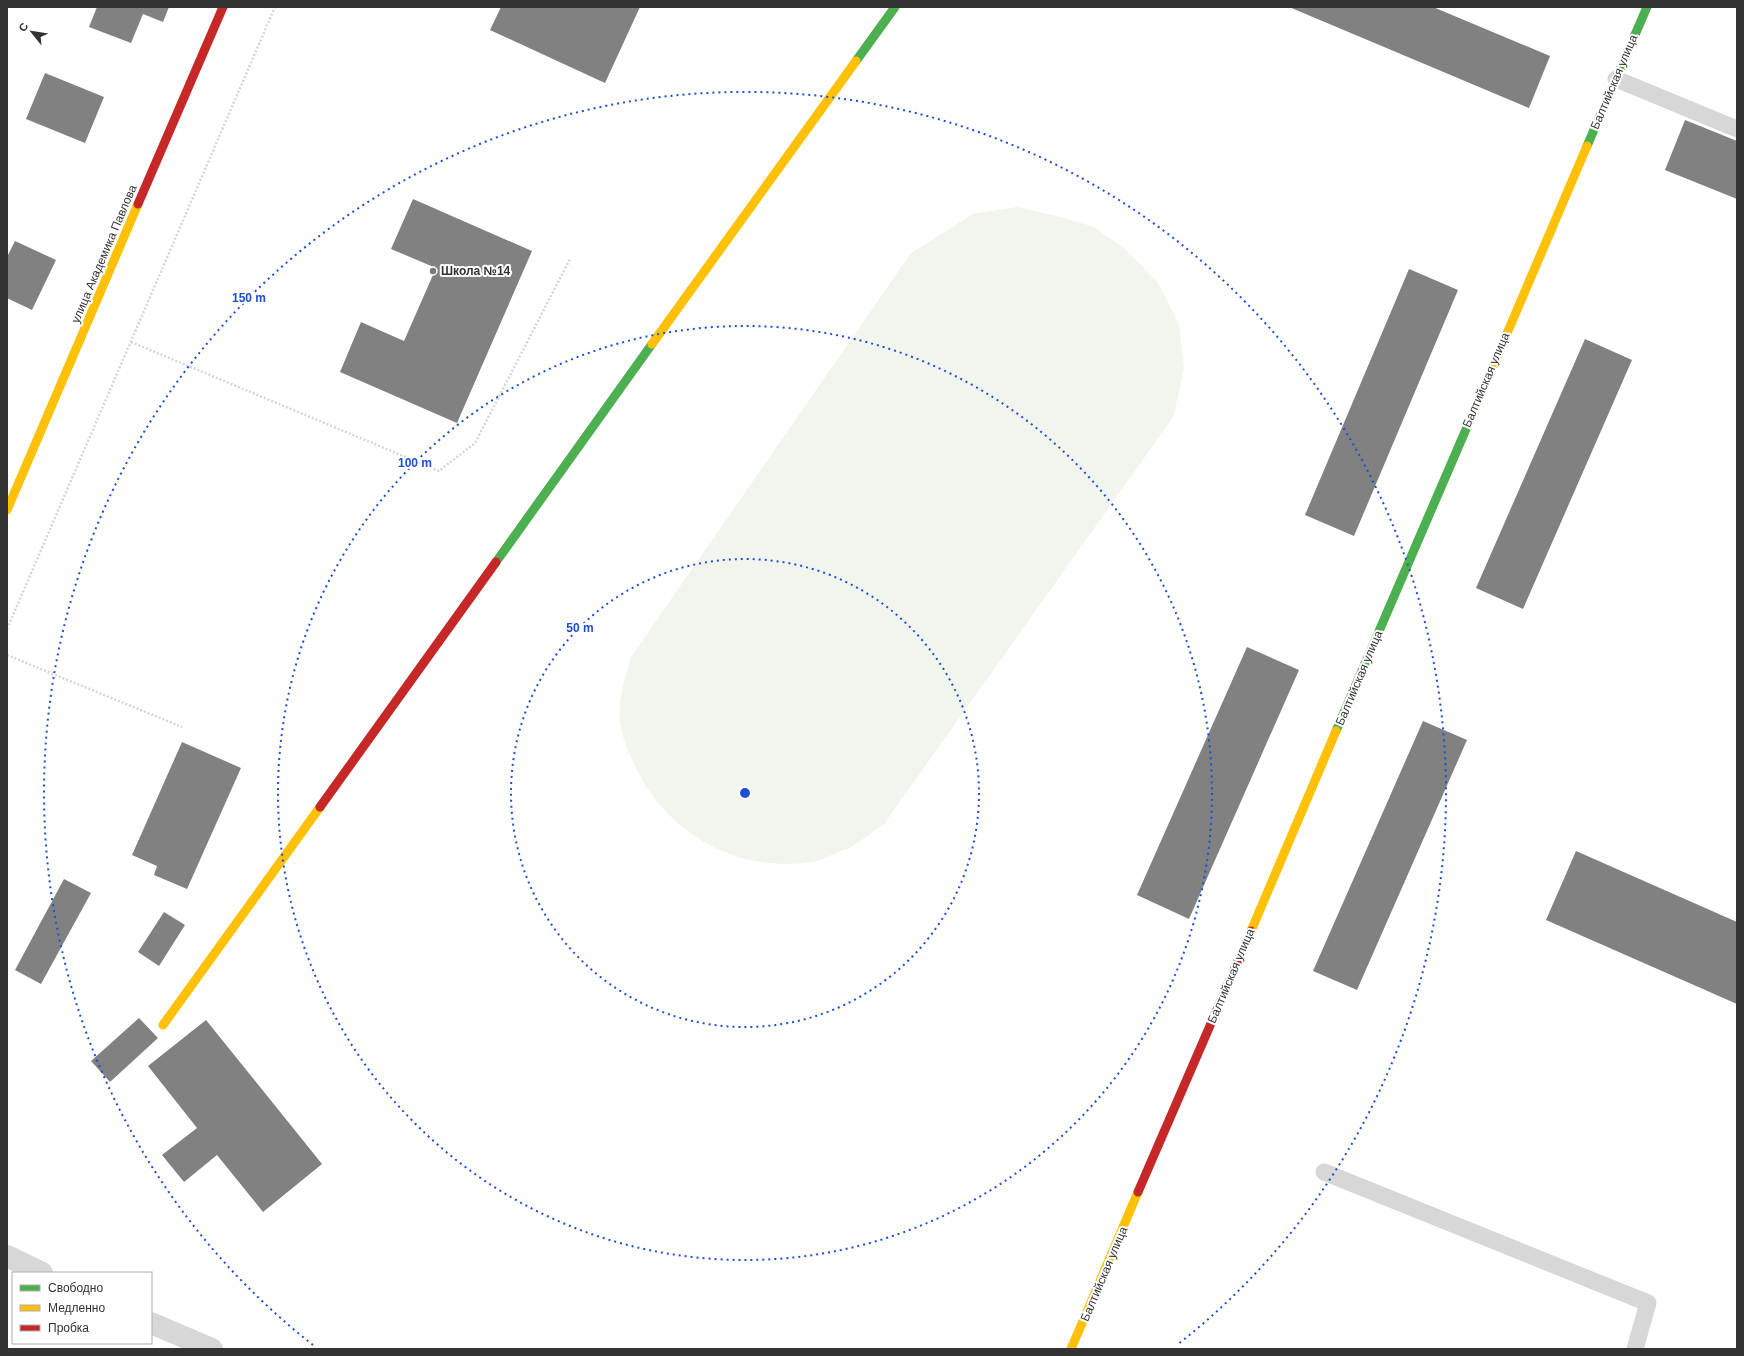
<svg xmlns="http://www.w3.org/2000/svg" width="1744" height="1356" font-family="Helvetica,sans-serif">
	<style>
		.green { fill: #f1f5ed }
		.building { fill: #818181 }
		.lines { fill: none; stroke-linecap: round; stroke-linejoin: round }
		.path { stroke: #d6d6d6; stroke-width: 2.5; stroke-dasharray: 2 2; stroke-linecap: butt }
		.lane { stroke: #d7d7d7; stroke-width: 17 }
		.street { stroke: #d7d7d7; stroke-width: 22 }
		.fast { stroke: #4caf50; stroke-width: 9 }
		.slow { stroke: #ffc107; stroke-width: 9 }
		.jam { stroke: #c62828; stroke-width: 9 }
		.ring { fill: none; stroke: #1d4ed8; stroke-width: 2; stroke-dasharray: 2 4 }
		.poi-dot { fill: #7a7a7a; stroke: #fff; stroke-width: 1.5 }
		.labels { text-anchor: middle; stroke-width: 4; stroke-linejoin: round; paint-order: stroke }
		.street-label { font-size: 12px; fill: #333; stroke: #fff }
		.poi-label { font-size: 12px; font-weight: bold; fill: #333; stroke: #fff; text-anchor: start }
		.centre { fill: #1d4ed8; stroke: #fff; stroke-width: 2 }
		.ring-label { font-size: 12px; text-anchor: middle; font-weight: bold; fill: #1d4ed8; stroke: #fff; stroke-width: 4; stroke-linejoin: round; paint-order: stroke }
	</style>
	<rect width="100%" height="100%" fill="#fff"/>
	<path class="green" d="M1017 207 1061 217 1094 227 1125 249 1158 283 1179 324 1184 369 1174 416 884 824C873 831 863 840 851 847 845 850 836 853 829 856 824 858 818 861 812 862 739 873 670 836 637 770 630 756 622 738 620 722 618 700 625 678 631 657L911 253 973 214Z"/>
	<path class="building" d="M97 7H169L163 22 143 14 131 43 89 27Z
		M501 7H640L605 83 490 30Z
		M1289 7H1433L1550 56 1529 108Z
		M45 73 104 97 85 143 26 119Z
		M1685 120 1737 141V199L1665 170Z
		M413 199 532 251 457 423 340 372 361 322 404 341 436 268 391 249Z
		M15 241 56 260 32 310 7 298V257Z
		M1409 269 1458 290 1354 536 1305 515Z
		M1585 339 1632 360 1523 609 1476 588Z
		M1247 647 1299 670 1189 919 1137 895Z
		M1423 721 1467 740 1357 990 1313 971Z
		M182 742 241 768 187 889 154 875 157 866 132 855Z
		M1576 851 1737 922V1004L1546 920Z
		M64 879 91 893 41 984 15 970Z
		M164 912 185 925 159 966 138 952Z
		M139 1018 158 1038 110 1082 91 1061Z
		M206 1020 322 1164 263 1212 217 1155 184 1182 162 1155 197 1128 148 1066Z"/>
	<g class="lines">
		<path class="path" d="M131 342 439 471 475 443 570 259
			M7 629 275 7
			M7 655 182 727"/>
		<path class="lane" d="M1616 79 1737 129
			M1324 1172 1648 1303 1635 1349"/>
		<path class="street" d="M7 1256 42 1273
			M151 1323 212 1349"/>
		<path class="fast" d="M856 61 895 7
			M1587 146 1647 7
			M496 562 652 344
			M1336 731 1470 420"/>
		<path class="slow" d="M652 344 856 61
			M1470 420 1587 146
			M7 510 138 204
			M1251 931 1336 731
			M163 1025 320 807
			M1071 1349 1138 1192"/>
		<path class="jam" d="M138 204 223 7
			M320 807 496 562
			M1138 1192 1251 931"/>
	</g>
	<g class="ring">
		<circle cx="745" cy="793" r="234"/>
		<circle cx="745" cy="793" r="467"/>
		<path d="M313 1345A701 701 0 1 1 1177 1345"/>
	</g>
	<circle class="poi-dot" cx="433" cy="271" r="4"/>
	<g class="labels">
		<g class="street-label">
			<text transform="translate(1614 82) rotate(-67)" y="4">Балтийская улица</text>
			<text transform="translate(104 254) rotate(-67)" y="4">улица Академика Павлова</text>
			<text transform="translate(1486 380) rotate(-67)" y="4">Балтийская улица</text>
			<text transform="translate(1359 678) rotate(-67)" y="4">Балтийская улица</text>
			<text transform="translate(1231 976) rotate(-67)" y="4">Балтийская улица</text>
			<text transform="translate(1104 1274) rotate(-67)" y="4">Балтийская улица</text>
		</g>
		<g class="poi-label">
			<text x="441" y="275">Школа №14</text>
		</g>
	</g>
	<circle cx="745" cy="793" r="6" class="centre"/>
	<g class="ring-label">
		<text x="249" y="302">150 m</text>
		<text x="415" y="467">100 m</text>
		<text x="580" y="632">50 m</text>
	</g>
	<rect width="1744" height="1356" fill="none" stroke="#333333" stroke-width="16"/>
	<rect x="12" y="1272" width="140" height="72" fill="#ffffff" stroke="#adadad"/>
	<rect x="20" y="1285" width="20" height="6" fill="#4caf50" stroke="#adadad"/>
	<text x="48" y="1292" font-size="12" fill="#333333">Свободно</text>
	<rect x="20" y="1305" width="20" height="6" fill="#ffc107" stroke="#adadad"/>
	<text x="48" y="1312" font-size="12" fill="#333333">Медленно</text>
	<rect x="20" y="1325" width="20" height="6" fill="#c62828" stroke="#adadad"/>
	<text x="48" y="1332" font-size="12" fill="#333333">Пробка</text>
	<g transform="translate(32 32) rotate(300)" stroke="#ffffff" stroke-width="3" paint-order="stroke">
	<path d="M0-3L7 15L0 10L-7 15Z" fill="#333333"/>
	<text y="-6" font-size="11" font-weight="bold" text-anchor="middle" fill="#333333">С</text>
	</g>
</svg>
